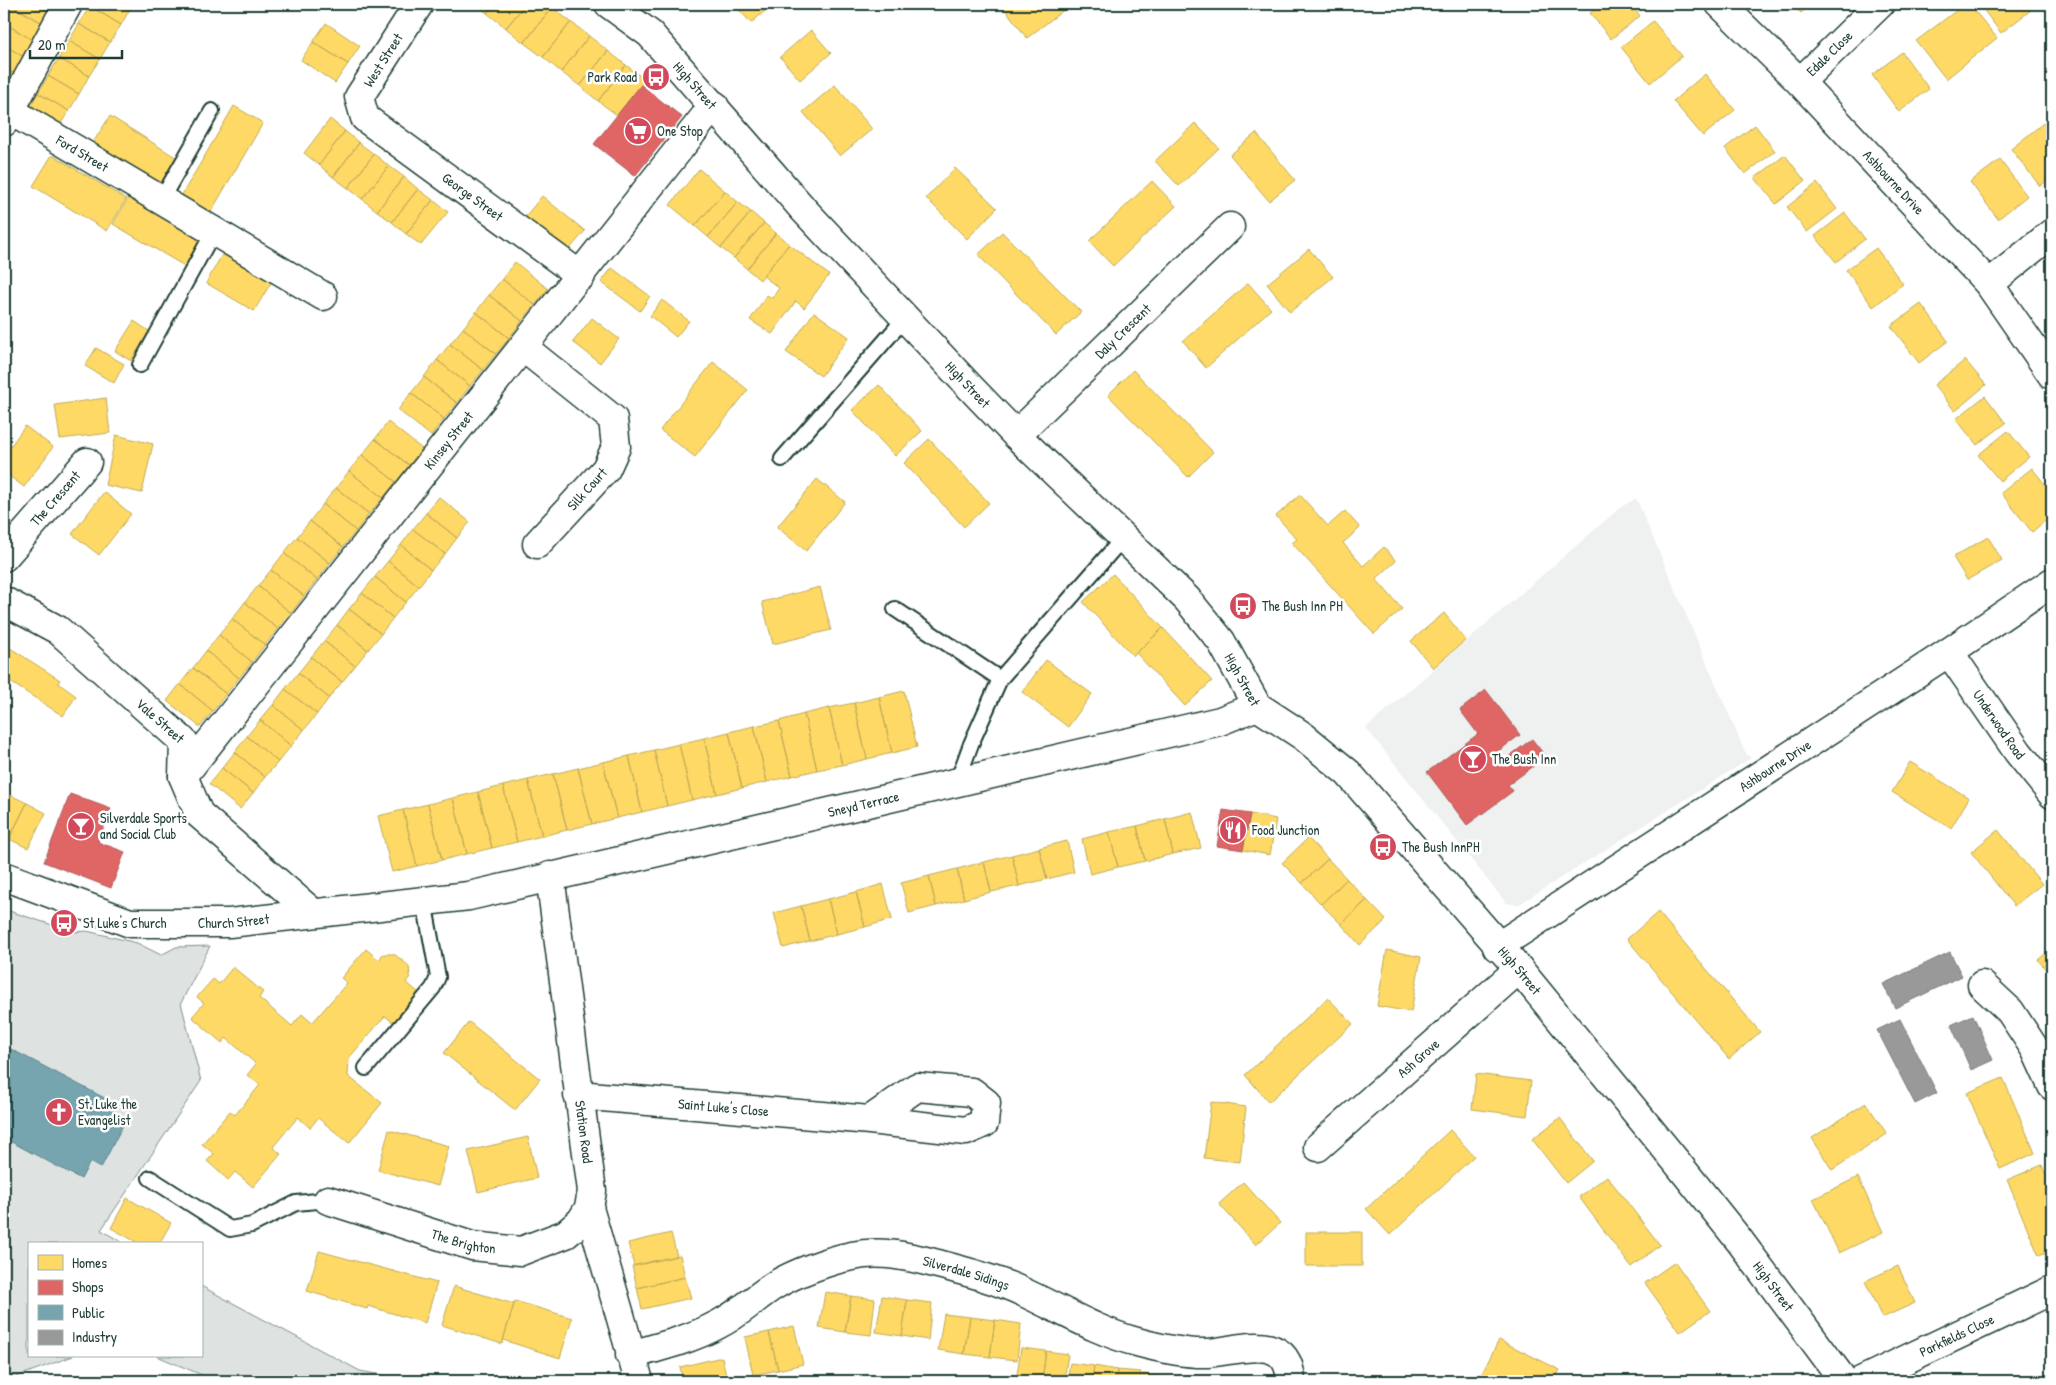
<svg xmlns="http://www.w3.org/2000/svg" width="2056" height="1385" font-family="'Patrick Hand',sans-serif">
	<style>
		.built { fill: #eef1f0 }
		.green { fill: #dee3e2; stroke: #7e908b }
		.homes { fill: #ffd966; stroke: #bcaa57 }
		.shops { fill: #e06666; stroke: #a65a57 }
		.public { fill: #76a5af; stroke: #5c868a }
		.industry { fill: #999; stroke: #747d7b }
		.lines { fill: none; stroke-linecap: round; stroke-linejoin: round }
		.lane-casing { stroke: #1f3d34; stroke-width: 18 }
		.street-casing { stroke: #1f3d34; stroke-width: 31 }
		.secondary-casing { stroke: #1f3d34; stroke-width: 31 }
		.lane { stroke: #fff; stroke-width: 14 }
		.street { stroke: #fff; stroke-width: 28 }
		.secondary { stroke: #fff; stroke-width: 28 }
		.labels { text-anchor: middle; stroke-width: 5; stroke-linejoin: round; paint-order: stroke }
		.street-label { font-size: 14px; fill: #1f3d34; stroke: #fff }
		.poi-label { font-size: 14px; fill: #1f3d34; stroke: #fff; text-anchor: start }
	</style>
	<rect width="100%" height="100%" fill="#fff"/>
	<filter id="ink" filterUnits="userSpaceOnUse"><feTurbulence type="fractalNoise" baseFrequency=".02" numOctaves="2"/><feDisplacementMap in="SourceGraphic" scale="10" xChannelSelector="R" yChannelSelector="G"/><feConvolveMatrix kernelMatrix="1 2 1 2 8 2 1 2 1" color-interpolation-filters="sRGB"/></filter>
	<g filter="url(#ink)">
		<path class="built" d="M1636 498 1745 752 1751 758 1518 905 1506 903 1366 728 1621 507Z"/>
		<path class="green" d="M6 910 74 932 87 931 137 943 161 955 176 947 210 946 181 1003 201 1081 101 1230 125 1244H29V1356H73L5 1381 4 914Z
			M201 1286 360 1371 414 1381H216L157 1356H201Z"/>
		<path class="homes" d="M11 4H47L54 7 44 24Z
			M91 4H125L131 7 121 25 90 6Z
			M475 4H495L487 13Z
			M495 4H525L506 28 487 13Z
			M525 4H548L552 7 524 43 506 28Z
			M734 4H773L751 23Z
			M1001 4H1061L1065 9 1027 38Z
			M1603 4H1631L1640 16 1611 39 1590 13Z
			M1791 4H1811L1801 13Z
			M1965 4H1969L1997 38 1946 79 1916 41Z
			M1979 4H2026L2031 10 2001 33Z
			M10 5 44 24 34 41 4 23V16Z
			M90 6 121 25 110 42 79 24Z
			M552 7 571 22 543 57 524 43Z
			M1653 21 1682 56 1650 83 1621 47Z
			M571 22 589 36 561 72 543 57Z
			M4 23 34 41 24 57 4 45Z
			M326 23 360 46 348 64 313 42Z
			M79 24 110 42 100 59 69 41Z
			M811 30 831 53 800 80 780 57Z
			M589 36 608 51 580 86 561 72Z
			M69 41 100 59 89 76 59 58Z
			M313 42 348 64 335 83 301 60Z
			M4 45 24 57 15 74 4 68Z
			M608 51 626 65 598 101 580 86Z
			M1902 52 1929 89 1899 112 1872 75Z
			M59 58 89 76 79 94 48 76Z
			M626 65 645 80 617 115 598 101Z
			M4 68 15 74 5 91 4 90Z
			M1705 74 1735 110 1703 136 1673 101Z
			M48 76 79 94 69 111 38 93Z
			M835 85 872 129 840 156 803 112Z
			M38 93 69 111 58 128 28 110Z
			M234 106 263 123 209 215 180 198Z
			M110 116 177 158 160 186 92 144Z
			M2052 116V177L2040 186 2011 149Z
			M330 119 345 131 319 165 304 153Z
			M1195 123 1219 148 1179 186 1155 161Z
			M1755 125 1775 151 1745 174 1725 148Z
			M345 131 359 143 333 177 319 165Z
			M1256 133 1295 180 1269 201 1230 155Z
			M359 143 374 154 348 188 333 177Z
			M374 154 389 166 362 199 348 188Z
			M52 155 126 199 107 231 33 186Z
			M1785 155 1805 181 1776 204 1755 178Z
			M2000 160 2027 196 1998 219 1970 182Z
			M389 166 404 177 377 211 362 199Z
			M955 168 997 208 967 239 926 198Z
			M699 169 725 191 695 226 670 205Z
			M404 177 418 189 392 222 377 211Z
			M1152 181 1176 206 1113 266 1089 241Z
			M1817 183 1837 209 1807 232 1787 207Z
			M418 189 433 200 406 234 392 222Z
			M725 191 738 202 708 237 695 226Z
			M130 195 203 239 186 267 113 224Z
			M542 196 585 231 568 251 525 217Z
			M433 200 448 212 421 245 406 234Z
			M738 202 751 212 721 248 708 237Z
			M751 212 764 223 734 258 721 248Z
			M1845 213 1865 239 1836 262 1815 236Z
			M764 223 776 233 747 269 734 258Z
			M1002 232 1081 312 1056 335 978 255Z
			M776 233 789 244 760 280 747 269Z
			M789 244 829 275 804 308 796 301 772 334 750 320 767 295 772 298 779 288 763 276Z
			M1876 248 1903 284 1873 307 1846 270Z
			M1309 249 1333 277 1290 312 1267 284Z
			M223 253 272 281 254 311 206 283Z
			M515 262 548 289 535 305 502 279Z
			M612 268 650 296 640 311 601 282Z
			M502 279 535 305 522 321 489 295Z
			M1248 283 1271 309 1206 368 1183 341Z
			M489 295 522 321 509 338 476 312Z
			M662 300 689 321 676 337 650 316Z
			M1921 304 1948 341 1919 363 1891 326Z
			M476 312 509 338 496 354 463 328Z
			M814 312 849 337 821 376 786 352Z
			M592 318 619 339 600 363 573 342Z
			M134 321 149 331 131 361 115 351Z
			M463 328 496 354 483 370 450 344Z
			M450 344 483 370 470 386 437 360Z
			M96 348 124 364 114 383 85 366Z
			M437 360 470 386 457 403 424 377Z
			M1965 360 1986 385 1955 411 1934 385Z
			M713 362 748 390 695 457 660 430Z
			M1133 370 1213 452 1188 477 1108 395Z
			M424 377 457 403 444 419 411 393Z
			M879 385 922 431 895 456 852 410Z
			M411 393 444 419 431 436 398 410Z
			M1985 396 2006 423 1977 445 1956 419Z
			M106 398 110 433 60 439 55 405Z
			M388 422 422 449 409 465 375 439Z
			M25 426 53 447 24 487 4 472V455Z
			M2008 431 2029 457 2000 481 1978 455Z
			M116 435 153 444 142 493 105 485Z
			M375 439 409 465 396 482 362 455Z
			M929 439 989 503 964 527 904 463Z
			M362 455 396 482 383 498 349 471Z
			M2032 468 2052 493V515L2032 532 2001 493Z
			M349 471 383 498 369 514 336 488Z
			M817 479 845 502 806 551 777 527Z
			M336 488 369 514 356 531 323 504Z
			M104 492 131 514 99 555 72 534Z
			M1300 495 1328 526 1345 511 1360 528 1343 543 1363 566 1384 547 1396 561 1376 579 1402 609 1374 634 1292 543 1297 539 1276 516Z
			M439 497 470 522 457 538 426 513Z
			M323 504 356 531 343 547 310 521Z
			M426 513 457 538 445 554 413 529Z
			M310 521 343 547 330 563 297 537Z
			M413 529 445 554 431 570 401 545Z
			M297 537 330 563 317 580 284 553Z
			M1988 537 2002 560 1967 580 1953 557Z
			M401 545 431 570 419 586 388 561Z
			M284 553 317 580 304 596 271 570Z
			M388 561 419 586 406 602 375 577Z
			M271 570 304 596 291 613 258 586Z
			M1113 574 1163 628 1133 656 1083 602Z
			M375 577 406 602 393 618 362 593Z
			M258 586 291 613 278 629 245 602Z
			M820 587 831 630 773 644 762 602Z
			M362 593 393 618 381 634 349 609Z
			M245 602 278 629 265 645 232 619Z
			M349 609 381 634 368 650 337 625Z
			M1444 613 1466 640 1433 668 1411 641Z
			M232 619 265 645 252 662 219 635Z
			M337 625 368 650 355 666 324 641Z
			M1163 628 1212 681 1185 706 1136 653Z
			M219 635 252 662 239 678 206 651Z
			M324 641 355 666 342 682 311 657Z
			M4 644 60 680 58 683 76 696 63 716 4 678Z
			M206 651 239 678 226 694 193 668Z
			M311 657 342 682 329 698 298 673Z
			M1046 660 1092 694 1068 727 1022 692Z
			M193 668 226 694 213 711 180 684Z
			M298 673 329 698 317 714 285 689Z
			M180 684 213 711 200 727 167 701Z
			M285 689 317 714 304 730 273 705Z
			M904 691 917 747 892 753 879 697Z
			M879 697 892 753 867 759 854 703Z
			M854 703 867 759 842 765 829 708Z
			M273 705 304 730 291 746 260 720Z
			M829 708 842 765 817 770 804 714Z
			M804 714 817 770 792 776 779 721Z
			M260 720 291 746 278 762 247 736Z
			M779 721 792 776 767 782 754 726Z
			M754 726 767 782 742 788 729 732Z
			M729 732 742 788 717 794 704 738Z
			M247 736 278 762 265 777 235 752Z
			M704 738 717 794 692 800 679 744Z
			M679 744 692 800 667 806 654 750Z
			M654 750 667 806 642 812 629 756Z
			M235 752 265 777 253 793 222 768Z
			M629 756 642 812 617 818 603 762Z
			M603 762 617 818 592 824 578 768Z
			M1910 762 1969 798 1951 828 1892 792Z
			M222 768 253 793 240 809 209 784Z
			M578 768 592 824 567 830 553 774Z
			M553 774 567 830 542 836 528 780Z
			M528 780 542 836 517 842 503 786Z
			M503 786 517 842 492 848 478 792Z
			M478 792 492 848 467 854 453 798Z
			M8 794 27 803 9 839 4 836V803Z
			M453 798 467 854 442 860 428 804Z
			M27 803 46 813 28 848 9 839Z
			M428 804 442 860 417 866 403 810Z
			M403 810 417 866 392 872 378 816Z
			M1192 812 1201 848 1173 854 1165 819Z
			M1250 814 1276 819 1270 855 1243 850Z
			M1165 819 1173 854 1145 861 1137 826Z
			M1137 826 1145 861 1118 867 1109 832Z
			M1998 830 2042 884 2014 906 1971 852Z
			M1109 832 1118 867 1090 874 1082 839Z
			M1308 838 1328 859 1302 883 1282 863Z
			M1067 841 1074 872 1047 879 1039 848Z
			M1039 848 1047 879 1019 886 1012 855Z
			M1012 855 1019 886 991 892 984 862Z
			M1328 859 1347 879 1321 904 1302 883Z
			M984 862 991 892 964 899 957 869Z
			M957 869 964 899 936 906 929 876Z
			M929 876 936 906 909 913 901 883Z
			M1347 879 1367 900 1341 924 1321 904Z
			M883 884 892 919 865 927 856 892Z
			M856 892 865 927 837 934 828 899Z
			M828 899 837 934 810 941 801 906Z
			M1367 900 1386 920 1360 945 1341 924Z
			M801 906 810 941 783 948 774 913Z
			M1658 912 1760 1032 1729 1059 1627 939Z
			M2052 948V977L2038 960Z
			M366 949 379 960 383 954H394L409 966 410 977 406 982 419 993 394 1023 385 1016 349 1058 348 1076 382 1103 349 1143 318 1118 310 1128 298 1117 273 1147 281 1154 253 1187 235 1172 228 1180 207 1161 214 1154 202 1144 230 1111 235 1115 260 1085 247 1075 256 1064 226 1038 222 1043 192 1017 204 1003 197 997 213 979 219 984 233 967 263 992 259 998 292 1026 302 1014 312 1023 347 983 341 978Z
			M1387 950 1421 957 1411 1012 1377 1006Z
			M1328 998 1353 1024 1269 1102 1245 1075Z
			M469 1022 540 1079 515 1110 444 1053Z
			M1476 1074 1531 1081 1527 1116 1472 1109Z
			M2003 1078 2035 1153 2000 1169 1967 1093Z
			M1211 1102 1246 1107 1240 1162 1204 1158Z
			M1866 1103 1887 1134 1832 1170 1812 1138Z
			M1560 1118 1593 1161 1566 1183 1532 1139Z
			M389 1130 449 1146 438 1186 378 1170Z
			M1450 1130 1474 1156 1390 1235 1366 1209Z
			M528 1137 537 1178 478 1192 468 1151Z
			M2042 1165 2052 1190V1251L2039 1256 2007 1180Z
			M1607 1176 1660 1245 1631 1267 1579 1197Z
			M1858 1177 1883 1232 1839 1253 1813 1199Z
			M1243 1182 1280 1223 1256 1245 1219 1204Z
			M127 1198 171 1223 159 1244H140L111 1228Z
			M1306 1232H1362V1266H1306Z
			M671 1233 677 1256 634 1266 628 1243Z
			M319 1251 437 1283 425 1323 368 1306 367 1309 307 1291Z
			M680 1255 685 1277 637 1288 632 1266Z
			M1675 1262 1710 1311 1680 1332 1645 1283Z
			M1898 1266 1915 1303 1882 1318 1865 1281Z
			M685 1277 691 1298 642 1309 637 1288Z
			M454 1286 514 1304 502 1344 442 1325Z
			M825 1292 851 1296 845 1332 819 1328Z
			M851 1296 875 1299 871 1335 845 1332Z
			M882 1296 907 1300 902 1336 876 1332Z
			M907 1300 932 1303 928 1340 902 1336Z
			M515 1301 572 1318 560 1358 503 1340Z
			M944 1314 970 1317 964 1354 938 1350Z
			M970 1317 995 1320 990 1357 964 1354Z
			M995 1320 1021 1324 1017 1360 990 1357Z
			M794 1326 803 1364 778 1370 769 1332Z
			M769 1332 778 1370 753 1375 745 1337Z
			M1499 1340 1560 1370 1554 1381H1485L1479 1379Z
			M1021 1348 1046 1351 1042 1381H1016Z
			M1046 1351 1068 1354 1064 1381H1042Z
			M722 1357 727 1381H683L680 1367Z
			M1070 1363 1094 1366 1092 1381H1067Z
			M1094 1366 1117 1370 1116 1381H1092Z
			M1117 1370 1141 1372 1140 1381H1116Z
			M1143 1374 1168 1377 1167 1381H1143Z
			M1168 1377 1192 1379V1381H1167Z"/>
		<path class="shops" d="M641 85 682 117 635 176 594 144Z
			M1486 690 1520 735 1497 752 1503 761 1532 739 1546 757 1508 785 1513 791 1467 825 1427 772 1478 734 1460 710Z
			M70 794 111 809 98 842 125 852 111 888 44 862Z
			M1223 810 1250 814 1243 850 1217 846Z"/>
		<path class="public" d="M7 1047 118 1105 111 1119 123 1125 101 1168 90 1162 81 1179 4 1138V1053Z"/>
		<path class="industry" d="M1950 952 1962 976 1895 1008 1883 984Z
			M1973 1015 1993 1060 1971 1070 1951 1025Z
			M1900 1019 1937 1093 1915 1104 1877 1030Z"/>
		<g class="lines">
			<g class="lane-casing">
				<path id="lane" d="M161 200 212 111
					M140 365 214 231
					M782 459 905 318
					M895 609 1000 679
					M957 782 971 744 1000 679 1123 538
					M366 1068 433 988 438 977 424 901
					M150 1178 230 1229 252 1225 296 1203 328 1200"/>
			</g>
			<g class="street-casing">
				<g id="street">
					<path id="s1" d="M419 4 359 97 365 118 581 276"/>
					<path id="s2" d="M1720 4 1800 82 1989 284 2052 375"/>
					<path id="s3" d="M1800 82 1880 4"/>
					<path id="s4" d="M4 107 323 296"/>
					<path d="M4 122 68 4"/>
					<path d="M1989 284 2052 233"/>
					<path d="M524 348 613 419 616 447 606 469 537 544"/>
					<path id="s5" d="M1016 435 1230 227"/>
					<path id="s6" d="M4 557 87 462"/>
					<path id="s7" d="M4 601 58 630 184 742 183 776 199 814 313 913"/>
					<path id="s8" d="M1949 652 2018 752 2052 794"/>
					<path id="s9" d="M183 776 714 105"/>
					<path id="s10" d="M550 876 592 1191 589 1208 639 1381"/>
					<path id="s11" d="M1497 947 1949 652 2052 582"/>
					<path d="M1982 985 2010 1011 2035 1049 2052 1086"/>
					<path id="s12" d="M578 1095 870 1120 966 1131 984 1123 986 1103 972 1092 917 1087 870 1120"/>
					<path id="s13" d="M1318 1147 1519 969"/>
					<path id="s14" d="M328 1200 472 1246 521 1251 566 1234 581 1221 589 1208"/>
					<path id="s15" d="M630 1355C660 1347 692 1339 719 1324 739 1314 756 1297 775 1285 795 1273 830 1260 852 1256 880 1250 907 1256 934 1263 964 1271 995 1279 1023 1292 1062 1310 1096 1331 1137 1342 1159 1348 1184 1354 1208 1353 1241 1350 1288 1331 1291 1381"/>
					<path id="s16" d="M1861 1381 2052 1290"/>
				</g>
			</g>
			<g class="secondary-casing">
				<g id="secondary">
					<path id="s17" d="M609 4 650 34 804 210 969 386 1016 435 1187 599 1221 641 1257 706 1303 736 1348 773 1519 969 1675 1160 1739 1240 1844 1381"/>
					<path id="s18" d="M4 876 130 923H229L469 896 1220 721 1257 706"/>
				</g>
			</g>
			<use href="#lane" class="lane"/>
			<use href="#street" class="street"/>
			<use href="#secondary" class="secondary"/>
		</g>
	</g>
	<defs>
		<g id="bus-disc" transform="scale(1.4375)"><circle r="9.5" fill="#d1495b" stroke="#fff"/><path d="M-5-6H5V4H4V6H2V4H-2V6H-4V4H-5ZM-3.5-4V0h7V-4ZM-3.5 1.2v1.5H-2V1.2ZM2 1.2v1.5H3.5V1.2Z" fill="#fff"/></g>
		<g id="supermarket-disc" transform="scale(1.4375)"><circle r="9.5" fill="#d1495b" stroke="#fff"/><path d="M-6-5.5h2.5l.6 2H6L4.5 2H-2.5L-4.4-4H-6ZM-1.5 3.2a1.3 1.3 0 1 0 .1 0ZM3 3.2a1.3 1.3 0 1 0 .1 0Z" fill="#fff"/></g>
		<g id="bar-disc" transform="scale(1.4375)"><circle r="9.5" fill="#d1495b" stroke="#fff"/><path d="M-6-5H6L.8 .8V4.5H3.5V6h-7V4.5H-.8V.8Z" fill="#fff"/></g>
		<g id="restaurant-disc" transform="scale(1.4375)"><circle r="9.5" fill="#d1495b" stroke="#fff"/><path d="M-5-6h1v4h1v-4h1v4h1v-4h1v5L-1.5 .5V6h-2V.5L-5-1ZM5-6V6H3V1.5H1.5Q1.5-4 5-6Z" fill="#fff"/></g>
		<g id="church-disc" transform="scale(1.4375)"><circle r="9.5" fill="#d1495b" stroke="#fff"/><path d="M-1.2-6h2.4v3.5h3.3v2.4h-3.3V6h-2.4V-.1h-3.3v-2.4h3.3Z" fill="#fff"/></g>
	</defs>
	<g fill-rule="evenodd">
		<use href="#bus-disc" x="656" y="77"/>
		<use href="#supermarket-disc" x="638" y="131"/>
		<use href="#bus-disc" x="1243" y="606"/>
		<use href="#bar-disc" x="1473" y="759"/>
		<use href="#bar-disc" x="81" y="826"/>
		<use href="#restaurant-disc" x="1233" y="830"/>
		<use href="#bus-disc" x="1383" y="847"/>
		<use href="#bus-disc" x="64" y="923"/>
		<use href="#church-disc" x="59" y="1112"/>
	</g>
	<g class="labels">
		<g class="street-label">
			<text dy="5" stroke="none"><textPath href="#s3" startOffset="41">Edale Close</textPath></text>
			<text transform="translate(383 60) rotate(-58)" y="5">West Street</text>
			<text dy="5" stroke="none"><textPath href="#s17" startOffset="119">High Street</textPath></text>
			<text dy="5" stroke="none"><textPath href="#s4" startOffset="91">Ford Street</textPath></text>
			<text dy="5" stroke="none"><textPath href="#s2" startOffset="249">Ashbourne Drive</textPath></text>
			<text dy="5" stroke="none"><textPath href="#s1" startOffset="266">George Street</textPath></text>
			<text dy="5" stroke="none"><textPath href="#s5" startOffset="149">Daly Crescent</textPath></text>
			<text dy="5" stroke="none"><textPath href="#s17" startOffset="524">High Street</textPath></text>
			<text dy="5" stroke="none"><textPath href="#s9" startOffset="428">Kinsey Street</textPath></text>
			<text transform="translate(587 489) rotate(-48)" y="5">Silk Court</text>
			<text dy="5" stroke="none"><textPath href="#s6" startOffset="78">The Crescent</textPath></text>
			<text dy="5" stroke="none"><textPath href="#s17" startOffset="929">High Street</textPath></text>
			<text dy="5" stroke="none"><textPath href="#s7" startOffset="198">Vale Street</textPath></text>
			<text dy="5" stroke="none"><textPath href="#s8" startOffset="88">Underwood Road</textPath></text>
			<text dy="5" stroke="none"><textPath href="#s11" startOffset="332">Ashbourne Drive</textPath></text>
			<text dy="5" stroke="none"><textPath href="#s18" startOffset="880">Sneyd Terrace</textPath></text>
			<text dy="5" stroke="none"><textPath href="#s18" startOffset="238">Church Street</textPath></text>
			<text dy="5" stroke="none"><textPath href="#s17" startOffset="1334">High Street</textPath></text>
			<text dy="5" stroke="none"><textPath href="#s13" startOffset="134">Ash Grove</textPath></text>
			<text dy="5" stroke="none"><textPath href="#s12" startOffset="146">Saint Luke's Close</textPath></text>
			<text dy="5" stroke="none"><textPath href="#s10" startOffset="258">Station Road</textPath></text>
			<text dy="5" stroke="none"><textPath href="#s14" startOffset="142">The Brighton</textPath></text>
			<text dy="5" stroke="none"><textPath href="#s15" startOffset="362">Silverdale Sidings</textPath></text>
			<text dy="5" stroke="none"><textPath href="#s17" startOffset="1739">High Street</textPath></text>
			<text dy="5" stroke="none"><textPath href="#s16" startOffset="106">Parkfields Close</textPath></text>
		</g>
		<g class="poi-label">
			<text x="637" y="82" text-anchor="end">Park Road</text>
			<text x="657" y="136">One Stop</text>
			<text x="1262" y="611">The Bush Inn PH</text>
			<text x="1492" y="764">The Bush Inn</text>
			<text x="100" y="823">Silverdale Sports<tspan x="100" dy="16">and Social Club</tspan></text>
			<text x="1252" y="835">Food Junction</text>
			<text x="1402" y="852">The Bush InnPH</text>
			<text x="83" y="928">St Luke's Church</text>
			<text x="78" y="1109">St. Luke the<tspan x="78" dy="16">Evangelist</tspan></text>
		</g>
	</g>
	<rect width="2056" height="1385" fill="none" stroke="#fff" stroke-width="20"/>
	<rect x="10" y="10" width="2036" height="1365" fill="none" stroke="#1f3d34" stroke-width="2" filter="url(#ink)"/>
	<rect x="28" y="1242" width="175" height="115" fill="#ffffff" stroke="#a5b1ae"/>
	<rect x="38" y="1255" width="25" height="15" fill="#ffd966" stroke="#a5b1ae"/>
	<text x="72" y="1268" font-size="15" fill="#1f3d34">Homes</text>
	<rect x="38" y="1280" width="25" height="15" fill="#e06666" stroke="#a5b1ae"/>
	<text x="72" y="1292" font-size="15" fill="#1f3d34">Shops</text>
	<rect x="38" y="1305" width="25" height="15" fill="#76a5af" stroke="#a5b1ae"/>
	<text x="72" y="1318" font-size="15" fill="#1f3d34">Public</text>
	<rect x="38" y="1330" width="25" height="15" fill="#999999" stroke="#a5b1ae"/>
	<text x="72" y="1342" font-size="15" fill="#1f3d34">Industry</text>
	<path d="M30 50v8h92v-8" fill="none" stroke="#1f3d34" stroke-width="2.5"/>
	<text x="38" y="50" font-size="15" fill="#1f3d34" stroke="#ffffff" stroke-width="4" paint-order="stroke">20 m</text>
</svg>
